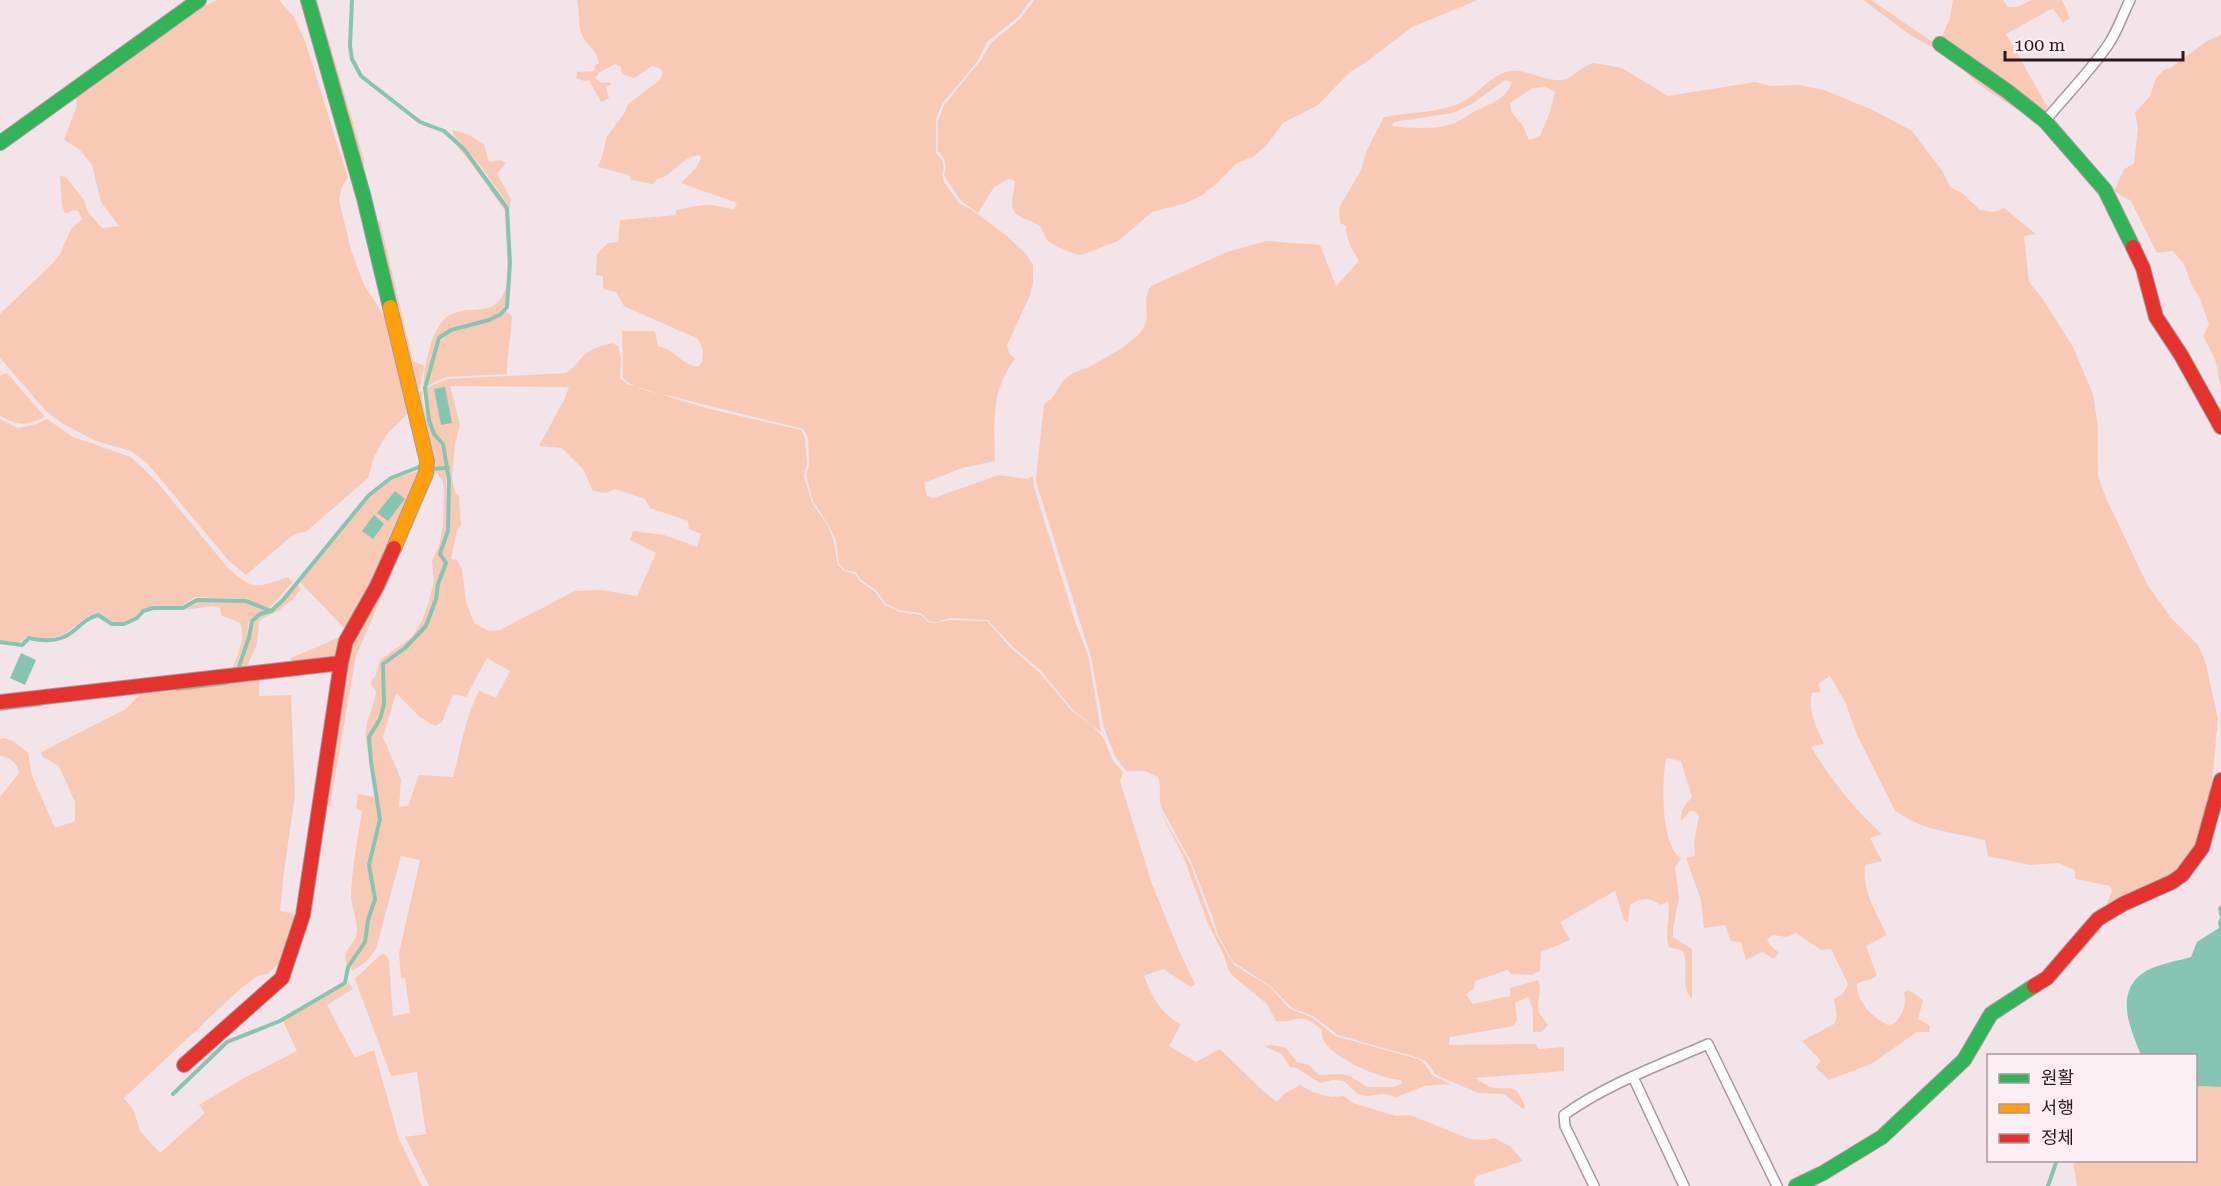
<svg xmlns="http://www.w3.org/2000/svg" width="2221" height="1186" font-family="'Roboto Serif','Noto Sans KR',serif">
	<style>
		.green { fill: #f8cab5; fill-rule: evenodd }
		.water { fill: #87c5b3 }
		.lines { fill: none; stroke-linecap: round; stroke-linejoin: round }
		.stream { stroke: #87c5b3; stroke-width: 4 }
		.street-casing { stroke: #a999a0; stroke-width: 12 }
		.fast-casing { stroke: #a999a0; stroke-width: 16 }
		.slow-casing { stroke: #a999a0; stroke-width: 16 }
		.jam-casing { stroke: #a999a0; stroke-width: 16 }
		.street { stroke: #fdfbfc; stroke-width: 9 }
		.fast { stroke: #30b455; stroke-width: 14 }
		.slow { stroke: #ff9f0a; stroke-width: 14 }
		.jam { stroke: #e5322d; stroke-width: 14 }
	</style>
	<rect width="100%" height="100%" fill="#f2e4e9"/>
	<path class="green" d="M217 0H279L294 17 305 41 348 178 342 186 339 200 351 250 364 285 387 320 408 413 386 435 374 457 368 478 307 531 293 535 246 575 229 561 147 463 131 451 96 441 63 424 45 410 0 358V314L52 264 60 254 71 229 82 219 78 211 73 210 65 214 62 205 60 176 66 177 84 200 88 212 102 228 119 226 101 202 92 165 80 150 64 140 77 105 76 97 196 10Z
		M311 0H317L364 160 363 172Z
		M577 0H1031L1018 17 987 42 977 62 942 104 936 119V153C943 160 945 165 942 174L944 182 959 203 972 210 1007 236 1026 254 1033 265V284L1030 295 1007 345 1009 353 1015 359C991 389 994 424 995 461L962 468 924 483 927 496 934 498 998 475 1027 479 1033 476 1034 487 1075 621 1089 658 1101 732 1073 710 1041 671 1012 646 988 620 950 618 937 622 929 621 921 613 899 610 886 604 876 590 861 580 856 572 845 570 839 564 836 541 829 526 813 501 806 475 809 465 808 438 803 429C761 418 718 409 675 397 658 393 636 391 623 378L622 331H655L658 346C677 350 678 363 698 367L702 362 703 350 698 339 624 306 616 292 603 289V276L596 275 597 254 608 243 618 242 620 220 676 215V210C703 205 707 202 734 210L737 203 681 183 696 168 701 158 700 155C681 156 674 176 657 179L653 184 631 180 629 175 598 167 603 154 607 136 624 114 628 104 660 80 663 72 659 68 652 66 634 78 622 74 621 67 615 64 600 72 595 78 601 83 608 82 612 84 606 87 609 98 601 102 589 80 584 81 576 78 577 72 594 71 595 65 599 63C595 47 591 50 584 39 577 28 580 12 577 0Z
		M1034 0H1478L1412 27 1365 63 1350 72 1318 105 1283 123 1266 146 1253 157 1237 163 1215 185 1202 195 1186 203 1152 212 1118 241 1081 255C1075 255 1050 244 1047 240 1043 234 1043 228 1037 224 1029 219 1017 219 1013 209 1010 200 1015 190 1015 181L1009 179 994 187 978 213 961 201 944 175C947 165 945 159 938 151V121L944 105 981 60 991 43 1021 18Z
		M1863 0H1871L2038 114 2103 187 2131 252C2110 211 2090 170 2056 138 2024 107 1973 92 1950 52 1918 46 1889 18 1863 0Z
		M1953 0H2003L2008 7H2017L2032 0H2062L2070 18 2063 23 2053 8 2006 34 2048 108 2045 111 2010 86 1940 41 1950 18Z
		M2221 35V389L2215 359 2203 336 2209 324 2199 296 2192 286 2184 264 2173 251 2157 253 2131 201 2114 191 2124 169 2134 164 2138 128 2135 113 2150 96 2156 78 2164 70 2172 67 2207 41Z
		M1594 63 1622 68 1668 96 1755 82 1771 86 1798 85 1824 90 1875 111 1912 131 1943 172 1950 187 1962 193 1980 210 1994 212 2004 208 2036 234 2024 236 2029 282 2042 298 2072 345 2093 394 2098 427V476L2106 498 2147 584 2171 618 2198 645 2205 661 2218 718 2209 813 2196 852 2173 877 2104 911 2112 891 2110 886 2075 879V870L2058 863 2030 865 1988 856 1985 840 1933 829 1914 822 1895 811 1857 735 1845 702 1830 676 1818 684 1821 692 1812 693C1807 711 1817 728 1824 744L1811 747C1831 779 1853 808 1882 834L1870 838 1882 861 1865 865C1862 891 1876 912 1887 935L1866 946 1877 976C1870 981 1863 980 1857 984 1856 1002 1874 1019 1890 1026 1902 1018 1907 1007 1904 992L1909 990 1923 1000 1918 1019 1930 1026 1929 1032H1917L1871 1064 1829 1080 1815 1067 1821 1061 1802 1041 1834 1024 1837 1017 1834 999 1843 994 1848 984 1831 949 1821 950 1796 933 1787 937 1773 935 1767 939 1770 945 1779 953 1774 959 1762 952 1746 960 1741 942 1731 941 1725 925 1704 928 1701 900 1686 858 1695 856 1694 842 1699 816 1696 812 1690 811 1681 821C1680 810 1685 805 1692 797L1681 761 1666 758C1662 780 1660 846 1681 858L1675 867 1679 898 1673 929V937L1692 949V999C1679 984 1690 969 1683 951L1669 947C1664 932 1671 916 1668 901L1661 905C1649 897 1642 897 1630 905L1628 922 1624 920 1615 891 1560 922 1570 940 1541 952 1540 971 1532 975 1511 974 1507 970 1475 981 1474 988 1466 994 1473 1004 1510 996V988L1538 980C1543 990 1536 1001 1539 1012 1541 1016 1545 1021 1548 1025L1541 1032H1533V1010L1528 997 1515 1003 1517 1019 1514 1026 1450 1037 1449 1045 1536 1044 1539 1049 1564 1047V1071L1475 1078C1481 1082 1490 1088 1497 1088 1518 1089 1515 1086 1525 1106L1523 1109 1504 1094 1478 1093 1436 1075 1426 1061 1419 1058 1338 1035 1313 1016 1292 1008 1269 985 1233 962 1217 933 1213 918 1191 862 1161 807C1158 796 1162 787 1158 777L1145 771H1126L1115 756 1104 728 1091 657 1037 485 1036 478 1044 404C1057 397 1058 383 1069 376 1075 371 1084 370 1091 366 1105 358 1136 342 1144 327 1151 313 1141 302 1151 286L1227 252 1266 241 1320 245 1336 286 1359 261C1352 249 1346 240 1346 226L1340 223 1339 208 1361 170 1367 150 1384 117C1409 112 1444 113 1466 100 1479 92 1488 79 1503 73 1522 65 1542 82 1562 80 1574 78 1580 66 1594 63ZM1505 80 1512 82C1507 98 1491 104 1477 110 1468 114 1461 121 1452 124 1434 130 1410 128 1391 126L1394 122 1453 113 1472 104ZM1545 87 1555 92 1550 112 1540 136 1529 140 1523 126 1511 111 1510 103 1533 88Z
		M453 130 469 135 484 144 489 162 500 160 506 163 497 174 511 199 510 208C494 184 474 155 453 135Z
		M452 140 464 149 506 208 510 262 506 303 501 312 490 318 450 329 440 336 423 388C424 369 431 324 450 315 475 302 499 323 508 279L505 211 471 163Z
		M374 221H380L413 361 424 366 420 388 411 393Z
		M506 311 512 316C511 336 507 354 507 374L446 377 427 386C436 343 435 333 481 322 491 320 499 319 506 311Z
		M612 343 618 346 621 361 620 378 627 384 706 408 801 430 805 438 807 465 804 476 812 503 828 526 834 542 838 565 844 571 855 574 860 581 875 592 885 605 899 612 921 615 928 622 934 623 950 620 987 621 1010 647 1039 672 1072 711 1092 725 1104 739 1113 761 1123 772 1120 781 1152 884 1178 948 1195 984 1191 987 1163 969 1144 976C1151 995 1161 1015 1181 1024L1169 1046 1196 1062 1220 1049 1263 1091 1277 1102 1284 1094 1300 1085 1313 1092 1331 1097 1344 1096 1353 1103 1396 1116 1410 1115 1470 1139 1484 1140 1494 1138 1510 1146 1523 1161 1477 1176 1474 1181 1475 1186H429L405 1137 426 1134 417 1072 391 1076 355 979 378 957 382 954 386 955 389 960 393 1016 410 1013 405 978H401L399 953 420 860 401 856 376 949 366 962 352 971 350 966 366 942 369 920 376 899 369 865 381 819 371 762 370 737 380 719 384 704 383 665 405 649 427 626 447 563 441 554 449 530 450 479 444 443 435 433 430 420 426 388 447 379 566 373C574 368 578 362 584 355 592 348 602 346 612 343ZM450 386 569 387 564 400 539 446 562 448 583 469 593 491 606 493 615 489 645 499 650 508 688 521 689 529 701 534 697 547 664 535 633 531 630 540 656 553 637 596 601 590 575 591 500 630 489 631 474 623 466 602 462 569 457 560 451 559 457 531 461 525 459 496 455 492 452 477 455 444 460 425ZM487 658 510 671 496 698 479 691C465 717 461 748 453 777L419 775 408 806 399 807 401 779 383 737 396 693 420 717 435 726 442 722 453 694 466 697Z
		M7 373 45 417C24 426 20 426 0 416V376Z
		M423 391 422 400 428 422 433 435 442 446 445 467H429L412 395Z
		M0 419 18 428 36 424 47 419 73 437 131 457 157 482 228 568C254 591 256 588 288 577L293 582 269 608 245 599 195 597 182 606H154L142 609 135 616 124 622H112L97 613C84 616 79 624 69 631 57 640 41 640 27 637L19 643 0 640Z
		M420 470 364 603 345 629 300 582 371 495 393 479Z
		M446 470 447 524 439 553 444 564 437 584 434 600 425 625 403 649 382 665V705L378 721 368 737 369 755C360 722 372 720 376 691L371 685 372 679 375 677 380 660 412 637 422 621 429 601 434 581 432 561 439 546 443 526 444 490 443 482 436 472 356 656 330 806H326L348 661 357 635 380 590 431 471Z
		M297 584 301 589 293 599 278 611 263 618 259 622 257 644 245 671 238 672 250 637 253 621 260 615 272 612Z
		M199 602H247L266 611 252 618 249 621 247 636 234 672H232C236 656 247 639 240 623L221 615 220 608 213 606 184 610Z
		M340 637 342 648 334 659 291 664V658Z
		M259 679V696L291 695 295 796 284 871 280 911 299 915 283 962 277 965 268 974 257 976 240 989 124 1098 134 1111 140 1131 160 1153 205 1113 199 1105 242 1079 297 1051 283 1021 349 983 353 989 327 1005 355 1058 374 1050 399 1139 422 1186H0V797L19 773C17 762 11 759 0 755V739L5 738 15 742 28 753 32 776 55 828 75 821V802L59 766 43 757 41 753 47 749 126 709 140 694 228 685 231 682Z
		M358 794 375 797 379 819 368 866 374 900 367 919 364 942 348 965C338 952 356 945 357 932 358 920 351 907 351 895 352 867 358 838 362 811L356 809Z
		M1159 809 1190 863 1216 934 1234 965 1269 986 1289 1008 1313 1018 1335 1036 1418 1059 1425 1064 1432 1075 1450 1084 1424 1086 1397 1097 1384 1094 1366 1096 1358 1094 1344 1081 1333 1080 1320 1083 1296 1068 1290 1067 1282 1054 1266 1047 1270 1045 1285 1047 1297 1062 1309 1065 1319 1075 1342 1074 1350 1076 1367 1087H1394L1402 1083 1401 1080C1379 1078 1339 1061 1325 1043 1322 1039 1322 1034 1322 1030 1298 1009 1298 1024 1276 1021L1267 1004 1233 976 1228 969 1224 955 1209 926 1183 856Z
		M2196 1086 2221 1087V1186H2077L2073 1161 2196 1160Z"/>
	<path class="water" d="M445 387 452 423 441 425 434 389Z
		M395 491 405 499 388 521 377 513Z
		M374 515 384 524 373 539 362 531Z
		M21 653 36 660 25 685 10 678Z
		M2221 905V1087L2196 1086V1056L2141 1055C2130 1028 2113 991 2146 971 2159 964 2177 961 2191 957L2197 942 2219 928 2218 922 2220 918 2218 908Z"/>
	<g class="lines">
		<path class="stream" d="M431 469 448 468
			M0 642 22 645 29 638C42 641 59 642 71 633 80 626 86 618 98 615L112 624H124L137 618 143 611 153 608H183L197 600 246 601 271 611
			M237 672 249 637 252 621 260 614 271 611 283 600 369 495 391 478 419 467
			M177 689 227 683
			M0 709 41 704
			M173 1094 227 1042 280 1021 345 983 348 967 365 942 368 920 375 899 369 865 380 819 371 762 369 737 380 719 384 704 383 664 405 648 426 626 436 599 438 584 446 563 440 554 448 530 449 480 443 444 434 434 429 420 425 388 439 338 451 330 489 320 501 314 507 307 510 263 507 208 464 149 444 131 420 122 361 76 352 59 350 46 352 0
			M2048 1186 2057 1160"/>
		<g class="street-casing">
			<path id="street" d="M2045 121C2066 95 2091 71 2110 42 2118 29 2123 14 2130 0
				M1633 1077 1684 1186
				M1594 1186 1565 1126 1564 1115C1607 1084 1660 1065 1708 1044L1777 1186"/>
		</g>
		<g class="fast-casing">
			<path id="fast" d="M308 0 364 198 390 307
				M1940 44 2007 91 2045 121 2105 190 2133 247
				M0 143 199 0
				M1796 1186 1823 1173 1882 1137 1964 1060 1991 1014 2034 986"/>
		</g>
		<g class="slow-casing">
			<path id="slow" d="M390 307 427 461 426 473 394 548"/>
		</g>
		<g class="jam-casing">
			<path id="jam" d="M2133 247 2143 268 2156 317 2181 355 2221 427
				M0 702 341 663 346 641 377 586 394 548
				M2034 986 2047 978 2098 919 2123 904 2172 882 2182 875 2202 848 2221 780
				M184 1065 282 978 303 915 341 663"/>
		</g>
		<use href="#street" class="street"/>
		<use href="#fast" class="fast"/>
		<use href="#slow" class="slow"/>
		<use href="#jam" class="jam"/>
	</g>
	<rect x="1987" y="1054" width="210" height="108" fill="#fceff4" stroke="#a999a0" stroke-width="1.5"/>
	<rect x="1999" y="1074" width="30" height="9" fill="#30b455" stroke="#a999a0" stroke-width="1.5"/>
	<text x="2041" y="1084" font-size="18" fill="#2d1721">원활</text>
	<rect x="1999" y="1104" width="30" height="9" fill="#ff9f0a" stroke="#a999a0" stroke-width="1.5"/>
	<text x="2041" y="1114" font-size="18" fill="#2d1721">서행</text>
	<rect x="1999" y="1134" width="30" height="9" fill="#e5322d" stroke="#a999a0" stroke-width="1.5"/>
	<text x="2041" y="1144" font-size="18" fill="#2d1721">정체</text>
	<path d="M2005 51v9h178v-9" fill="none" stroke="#2d1721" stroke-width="3"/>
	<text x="2014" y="51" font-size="18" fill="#2d1721" stroke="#fceff4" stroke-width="4.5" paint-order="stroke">100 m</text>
</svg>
